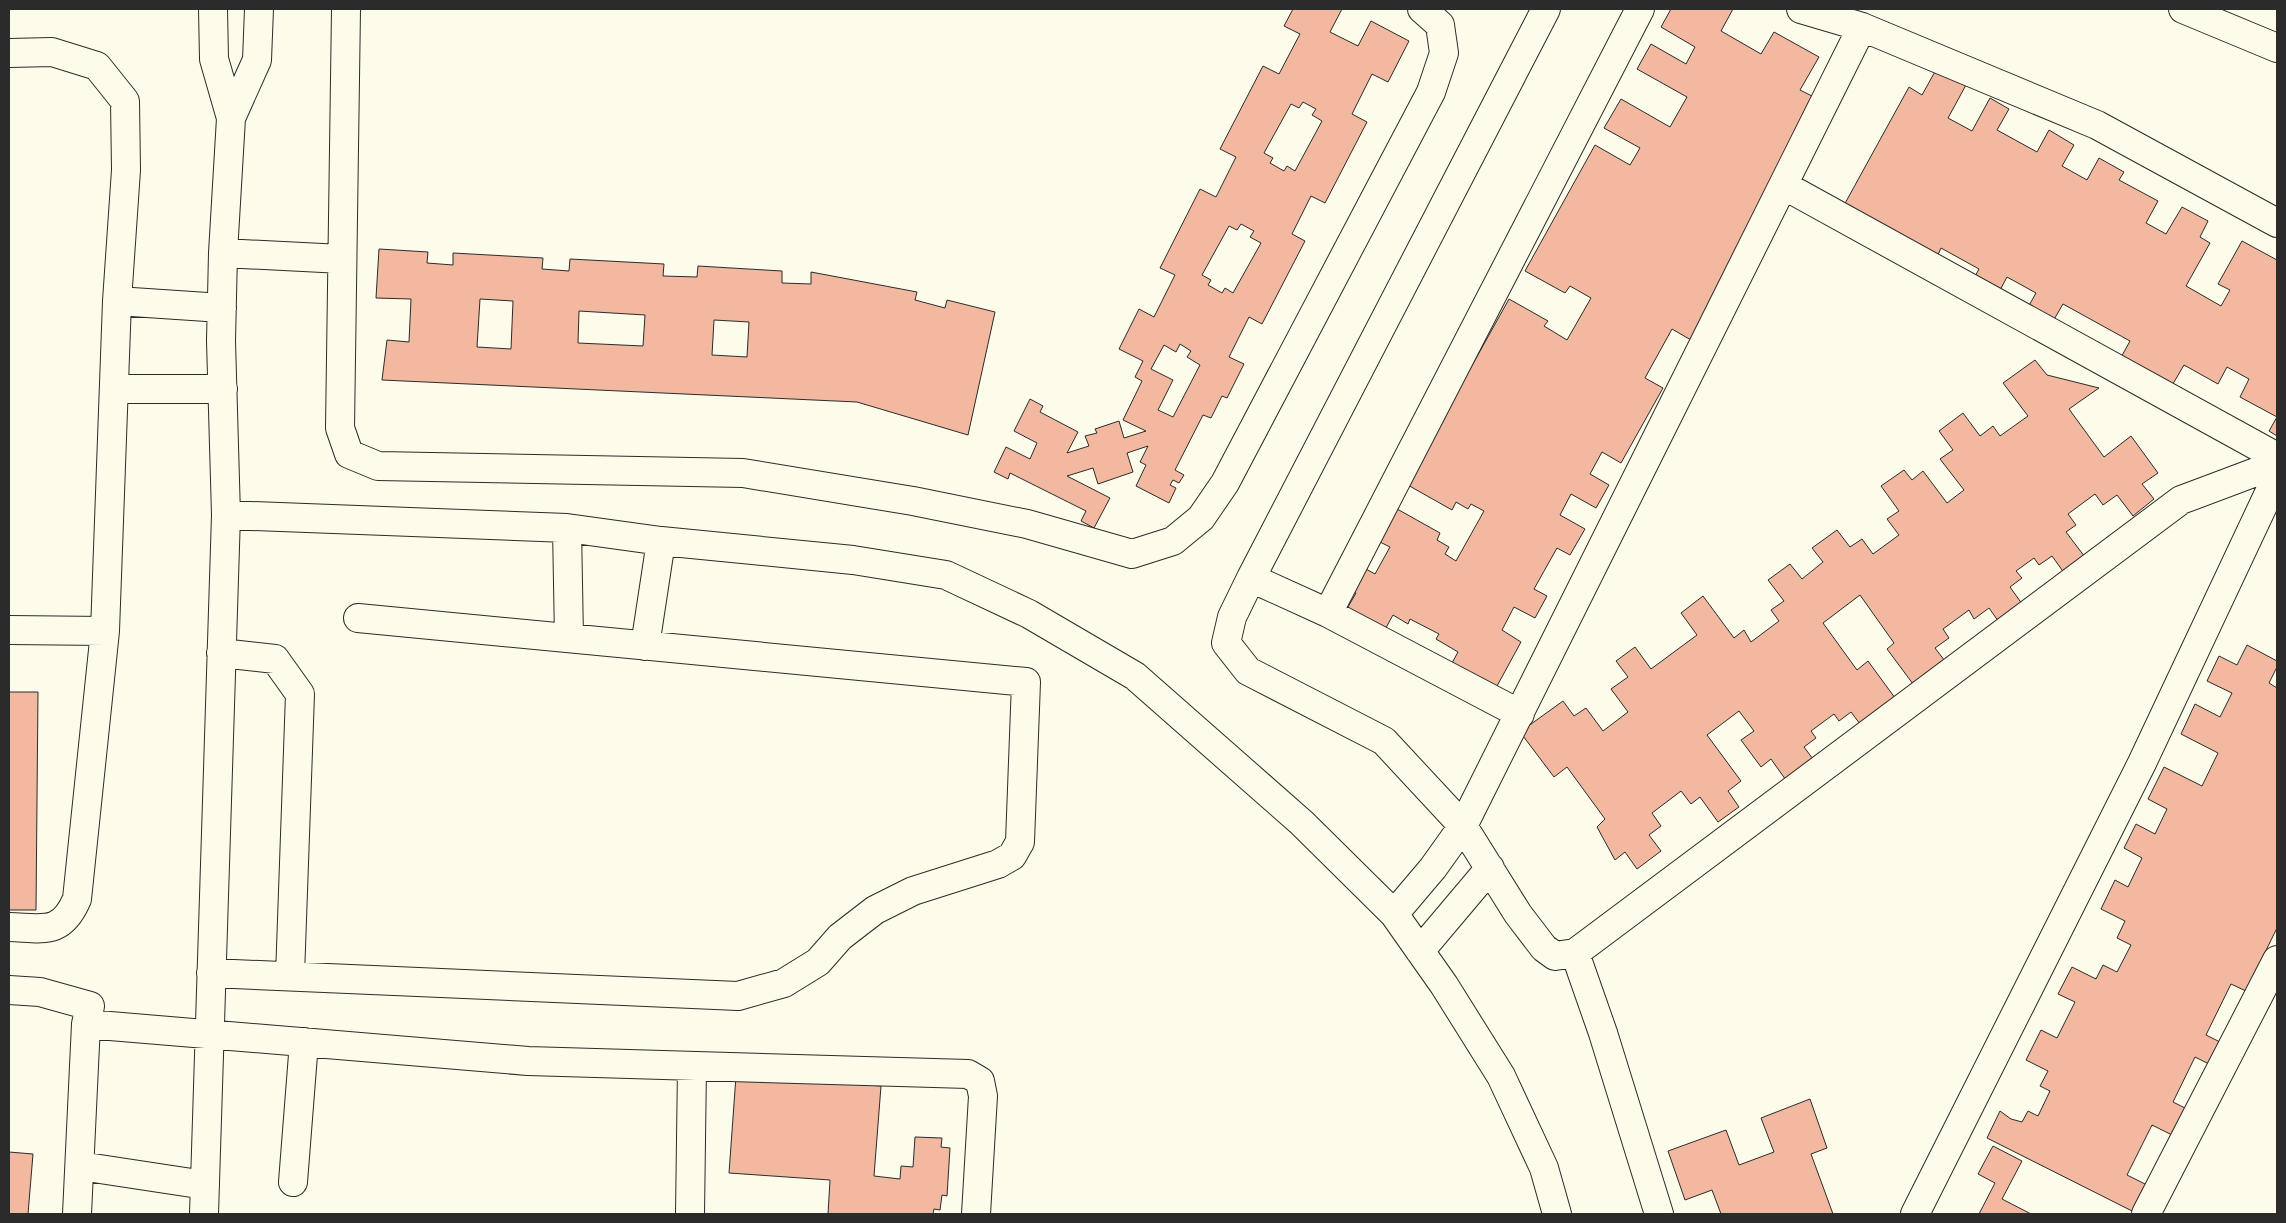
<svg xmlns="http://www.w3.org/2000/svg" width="2286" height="1223" font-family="'Exo 2',sans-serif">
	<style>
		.building { fill: #f2b8a0; stroke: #2b2b2b; fill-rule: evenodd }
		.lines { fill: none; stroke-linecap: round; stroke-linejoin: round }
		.minor-casing { stroke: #2b2b2b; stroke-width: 30 }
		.minor { stroke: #fdfbea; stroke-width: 28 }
	</style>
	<rect width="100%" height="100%" fill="#fdfbea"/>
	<path class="building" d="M1293 9H1342L1330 32 1358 46 1371 21 1409 41 1388 82 1372 74 1352 114 1367 122 1325 203 1311 196 1292 234 1305 241 1262 324 1249 317 1229 357 1244 364 1227 398 1222 396 1211 418 1203 415 1175 470 1184 475 1179 483 1173 480 1170 485 1176 488 1169 503 1136 486 1146 465 1140 462 1148 446 1127 453 1133 472 1098 484 1093 468 1067 476 1110 498 1094 528 1081 521 1086 511 1010 473 1008 479 994 472 1006 447 1030 459 1037 443 1014 431 1030 399 1043 406 1040 412 1078 432 1067 453 1089 446 1085 436 1097 433 1095 429 1119 421 1124 438 1146 431 1123 420 1142 381 1135 377 1143 361 1119 349 1139 309 1154 317 1175 275 1160 268 1200 189 1216 197 1236 157 1220 149 1263 66 1279 74 1300 34 1284 26ZM1303 102 1316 109 1312 115 1322 121 1295 171 1287 166 1284 171 1270 163 1273 158 1264 153 1291 104 1299 108ZM1241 224 1254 231 1250 237 1261 243 1233 293 1225 288 1222 293 1208 285 1211 280 1202 275 1229 226 1237 230ZM1180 344 1191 351 1187 357 1200 365 1173 417 1158 410 1173 380 1151 369 1164 345 1176 352Z
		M1671 9H1733L1721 31 1761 54 1774 32 1819 57 1800 90 1818 99 1691 340 1672 329 1645 378 1663 388 1621 463 1602 452 1590 474 1609 485 1596 508 1571 494 1560 515 1585 529 1570 555 1557 548 1534 589 1547 596 1535 618 1514 607 1502 630 1521 642 1491 697 1447 672 1458 652 1436 639 1439 634 1410 619 1408 624 1393 615 1382 635 1344 614 1356 593 1344 586 1357 564 1375 574 1390 547 1372 538 1390 505 1440 533 1437 540 1449 547 1445 554 1456 561 1484 511 1471 504 1468 509 1456 502 1452 510 1406 484 1509 299 1548 321 1544 326 1567 340 1591 298 1570 286 1565 293 1525 271 1595 145 1630 165 1640 148 1604 128 1621 99 1670 127 1687 97 1637 69 1651 44 1686 64 1695 47 1661 27Z
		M1937 68 1966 85 1948 118 1972 131 1990 98 2009 109 1997 130 2037 152 2049 130 2074 145 2062 166 2087 180 2099 158 2124 172 2119 180 2158 201 2146 223 2166 234 2182 207 2208 221 2200 237 2210 243 2186 286 2221 306 2230 290 2218 284 2242 241 2277 260V417L2240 397 2249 379 2227 367 2218 384 2184 365 2170 389 2119 361 2130 341 2063 304 2052 323 2027 309 2036 293 2007 277 1998 294 1973 280 1979 269 1941 248 1936 259 1843 207 1909 87 1922 95Z
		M379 249 428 252 427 263 453 265V253L543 258 542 269 569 271 570 259 664 264 663 276 697 277 698 266 782 271V283L811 284V272L917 292 915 300 945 308 947 300 995 312 968 435 857 402 382 380 387 340 409 342 411 299 376 298ZM480 299 513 301 511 349 477 347ZM579 311 645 315 643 346 578 343ZM714 320 749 322 747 357 712 355Z
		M2035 360 2047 375 2099 388 2069 409 2104 457 2131 436 2158 473 2142 484 2154 499 2133 516 2117 495 2103 505 2095 494 2068 514 2076 525 2066 532 2088 561 2067 577 2052 556 2039 565 2034 558 2016 571 2022 578 2010 587 2025 608 2001 625 1989 608 1974 619 1969 610 1943 629 1949 638 1935 648 1948 665 1916 688 1887 649 1894 643 1860 595 1823 623 1857 670 1868 661 1898 702 1863 728 1851 712 1839 721 1834 714 1811 731 1816 738 1804 747 1816 763 1788 783 1771 759 1761 767 1741 740 1754 731 1739 711 1707 735 1741 781 1728 791 1739 807 1718 822 1700 797 1691 804 1681 791 1652 813 1661 826 1649 835 1661 851 1637 869 1625 852 1615 860 1597 827 1605 819 1567 767 1554 777 1520 732 1563 701 1574 716 1586 708 1603 731 1628 712 1611 689 1628 677 1616 661 1635 647 1651 669 1697 635 1681 613 1703 596 1734 638 1744 630 1751 642 1779 621 1771 610 1784 601 1768 580 1790 564 1802 579 1823 562 1812 548 1837 530 1850 547 1862 539 1873 554 1899 535 1887 519 1899 511 1881 486 1904 470 1912 480 1923 471 1947 503 1964 490 1940 459 1953 450 1939 431 1963 413 1980 436 1993 426 2000 436 2028 416 2003 383Z
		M2277 417V436L2269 431Z
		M2247 645 2277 661V667L2269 683 2277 688V928L2246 991 2231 984 2206 1035 2220 1042 2209 1064 2195 1057 2173 1102 2187 1109 2174 1136 2152 1125 2127 1175 2149 1186 2136 1213 1987 1138 2000 1111 2011 1119 2022 1122 2028 1111 2038 1116 2050 1091 2040 1086 2048 1071 2026 1060 2041 1030 2057 1038 2075 1002 2058 994 2072 967 2096 979 2103 965 2117 972 2131 945 2117 938 2125 921 2101 909 2115 880 2128 887 2142 858 2124 848 2136 824 2155 834 2167 809 2148 799 2164 767 2202 786 2218 753 2181 734 2195 704 2220 717 2232 693 2207 681 2219 656 2237 665Z
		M9 692H38L36 910H9Z
		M736 1076 881 1086 874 1176 900 1179 901 1166 913 1167 915 1137 942 1138 941 1147 950 1148 947 1196 942 1195 940 1210 934 1209 933 1214H828L830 1180 729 1173Z
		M1810 1099 1827 1148 1811 1154 1833 1214H1721L1712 1190 1685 1200 1668 1151 1726 1130 1739 1165 1774 1152 1761 1118Z
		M1993 1146 2022 1161 2002 1199 2031 1214H1979L1995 1183 1978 1174Z
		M9 1152 33 1154 28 1214H9Z"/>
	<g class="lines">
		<g class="minor-casing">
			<path id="minor" d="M346 9 340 428 349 454 378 466 743 473 913 501 1027 524 1132 554 1173 541 1201 518 1225 483 1431 92 1444 53 1440 25 1422 9
				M1546 9 1251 578 1232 617 1226 643 1248 671 1384 741 1463 826 1518 914 1544 948 1555 956 1575 953 2181 500 2277 464
				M1801 9 1862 27 2097 125 2277 223
				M2183 9 2277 48
				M9 53 52 52 97 66 125 101 126 170 117 301 222 308
				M231 118 257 60 259 9
				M1783 185 2277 457
				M223 253 342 259
				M114 389H223
				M226 515 567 528 661 541 853 560 946 575 1029 614 1135 676 1302 823 1394 914 1444 985 1501 1076 1544 1168 1557 1214
				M567 528 569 638
				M1251 578 1328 613
				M9 630 105 631
				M645 646 661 541
				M221 653 275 659 300 694 290 976
				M1520 714 1328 613 1640 9
				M1394 914 1433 868 1463 826 1862 27
				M9 927C43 928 61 936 77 899L105 631 117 301
				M1420 951 1490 868
				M1575 953 1603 1033 1659 1214
				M211 973 738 996 784 983 818 962 840 937 875 910 913 891 998 864 1012 856 1020 842 1026 682 358 618
				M9 990 40 992 90 1006 86 1024 77 1214
				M86 1024 528 1061 968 1074 980 1081 983 1096 976 1214
				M80 1166 205 1185
				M293 1182 304 1042
				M204 1214 226 515 221 341 223 253 231 118 214 59 213 9
				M690 1214 692 1066
				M1915 1214 2142 763 2277 476
				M2146 1214 2277 960"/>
		</g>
		<use href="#minor" class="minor"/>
	</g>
	<rect width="2286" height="1223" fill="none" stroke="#2b2b2b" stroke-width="20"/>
</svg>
